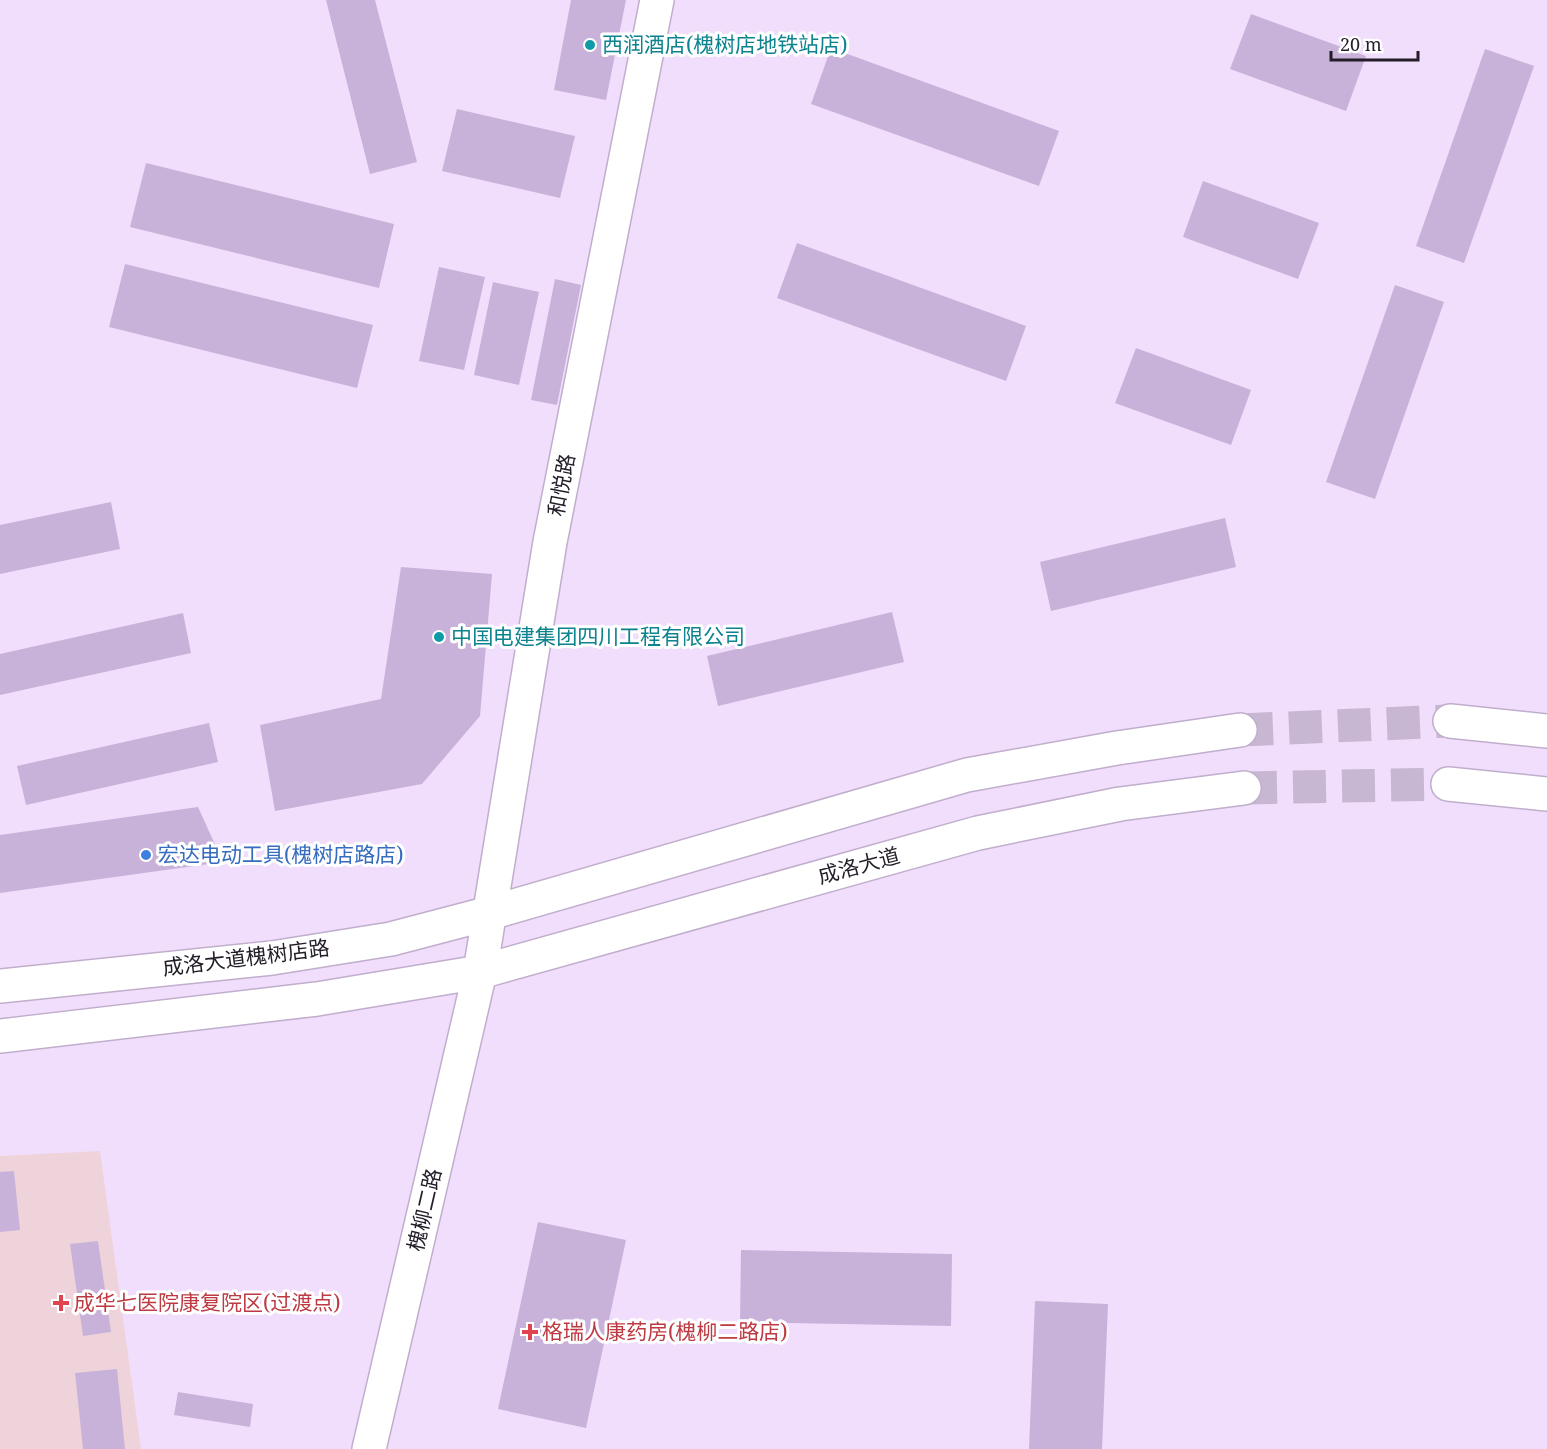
<svg xmlns="http://www.w3.org/2000/svg" width="1547" height="1449" font-family="'Noto Serif','Noto Sans SC',serif">
	<style>
		.medical { fill: #eed4da }
		.building { fill: #c9b2d9 }
		.lines { fill: none; stroke-linecap: round; stroke-linejoin: round }
		.highway-tunnel { stroke: #c7b7d2; stroke-width: 33; stroke-dasharray: 33 16; stroke-linecap: butt }
		.minor-casing { stroke: #c0aecc; stroke-width: 36 }
		.major-casing { stroke: #c0aecc; stroke-width: 36 }
		.highway-casing { stroke: #c0aecc; stroke-width: 36 }
		.minor { stroke: #fff; stroke-width: 33 }
		.major { stroke: #fff; stroke-width: 33 }
		.highway { stroke: #fff; stroke-width: 33 }
		.culture-dot { fill: #0f9aa8; stroke: #fff; stroke-width: 2 }
		.shop-dot { fill: #3f7fe0; stroke: #fff; stroke-width: 2 }
		.health-dot { fill: #e0444e; stroke: #fff; stroke-width: 2 }
		.labels { text-anchor: middle; stroke-width: 6; stroke-linejoin: round; paint-order: stroke }
		.culture-label { font-size: 21px; fill: #0d838f; stroke: #fff; text-anchor: start }
		.street-label { font-size: 21px; fill: #231d28; stroke: #fff }
		.shop-label { font-size: 21px; fill: #366cbe; stroke: #fff; text-anchor: start }
		.health-label { font-size: 21px; fill: #be3a42; stroke: #fff; text-anchor: start }
	</style>
	<rect width="100%" height="100%" fill="#f0defc"/>
	<path class="medical" d="M100 1151 141 1449H0V1156Z"/>
	<path class="building" d="M326 0H375L417 162 370 174Z
		M571 0H626L606 100 554 90Z
		M1251 14 1366 56 1346 111 1230 69Z
		M831 48 1059 131 1039 186 811 104Z
		M1485 49 1534 66 1464 263 1416 246Z
		M457 109 575 136 560 198 442 171Z
		M146 163 394 224 379 288 130 227Z
		M1203 181 1319 223 1298 279 1183 237Z
		M797 243 1026 326 1006 381 777 298Z
		M125 264 373 325 357 388 109 327Z
		M439 267 485 277 464 370 419 361Z
		M555 279 581 285 557 405 531 400Z
		M493 282 539 292 519 385 474 375Z
		M1395 285 1444 302 1375 499 1326 482Z
		M1136 348 1251 390 1231 445 1115 403Z
		M111 502 120 549 0 574V525Z
		M1225 518 1236 567 1051 611 1040 562Z
		M401 567 492 574 480 716 422 784 275 811 260 725 381 699Z
		M892 612 904 662 718 706 707 656Z
		M183 613 191 653 0 695V654Z
		M209 723 218 762 26 805 17 766Z
		M198 807 223 862 0 893V835Z
		M14 1171 20 1230 0 1232V1172Z
		M538 1222 626 1240 586 1428 498 1409Z
		M98 1241 111 1332 83 1336 70 1244Z
		M741 1250 952 1254 951 1326 740 1322Z
		M1035 1301 1108 1304 1102 1449H1029Z
		M117 1369 125 1449H83L75 1373Z
		M178 1392 253 1404 250 1427 174 1415Z"/>
	<g class="lines">
		<path class="highway-tunnel" d="M1240 730 1450 721
			M1244 788 1448 784"/>
		<g class="minor-casing">
			<path id="minor" d="M369 1449 480 972 550 542 657 0"/>
		</g>
		<g class="major-casing">
			<path id="major" d="M0 986 272 958 391 939 490 913
				M0 1036 317 999 480 972"/>
		</g>
		<g class="highway-casing">
			<path id="highway" d="M1450 721 1547 731
				M1448 784 1547 794
				M490 913 967 775 1117 748 1240 730
				M480 972 978 833 1120 804 1244 788"/>
		</g>
		<use href="#minor" class="minor"/>
		<use href="#major" class="major"/>
		<use href="#highway" class="highway"/>
	</g>
	<g class="culture-dot">
		<circle cx="590" cy="45" r="6"/>
		<circle cx="439" cy="637" r="6"/>
	</g>
	<circle class="shop-dot" cx="146" cy="855" r="6"/>
	<g class="health-dot">
		<path d="M58 1294h6v6h6v6h-6v6h-6v-6h-6v-6h6z"/>
		<path d="M527 1323h6v6h6v6h-6v6h-6v-6h-6v-6h6z"/>
	</g>
	<g class="labels">
		<g class="culture-label">
			<text x="602" y="52">西润酒店(槐树店地铁站店)</text>
			<text x="451" y="644">中国电建集团四川工程有限公司</text>
		</g>
		<g class="street-label">
			<text transform="translate(562 485) rotate(-79)" y="7">和悦路</text>
			<text transform="translate(859 866) rotate(-15)" y="7">成洛大道</text>
			<text transform="translate(246 958) rotate(-7)" y="7">成洛大道槐树店路</text>
			<text transform="translate(425 1210) rotate(-77)" y="7">槐柳二路</text>
		</g>
		<g class="shop-label">
			<text x="158" y="862">宏达电动工具(槐树店路店)</text>
		</g>
		<g class="health-label">
			<text x="74" y="1310">成华七医院康复院区(过渡点)</text>
			<text x="542" y="1339">格瑞人康药房(槐柳二路店)</text>
		</g>
	</g>
	<path d="M1331 51v9h87v-9" fill="none" stroke="#231d28" stroke-width="3"/>
	<text x="1340" y="51" font-size="18" fill="#231d28" stroke="#ffffff" stroke-width="4.5" paint-order="stroke">20 m</text>
</svg>
